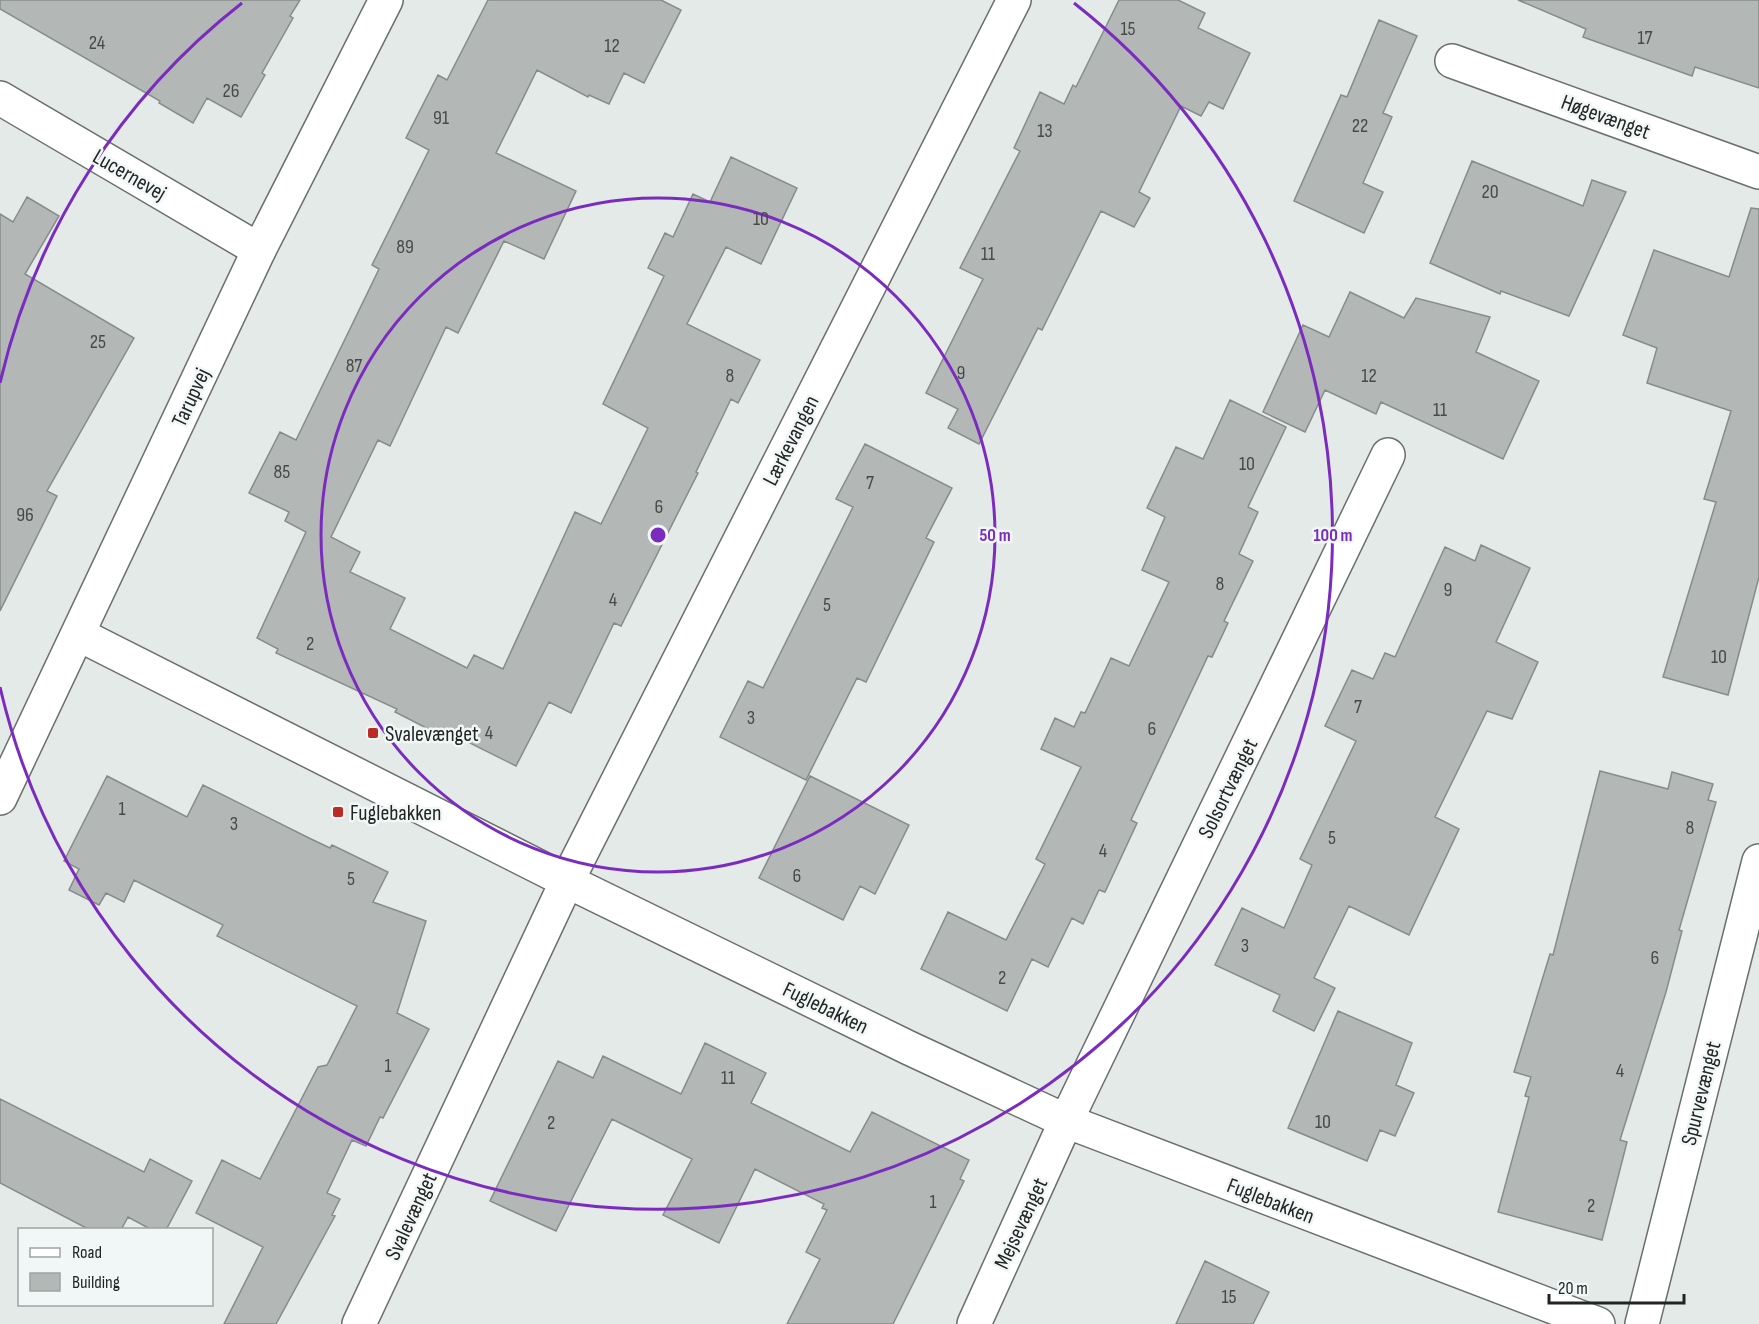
<svg xmlns="http://www.w3.org/2000/svg" width="1759" height="1324" font-family="'Sofia Sans Condensed',sans-serif">
	<style>
		.building { fill: #b3b8b6; stroke: #878c8a; stroke-width: 1.5 }
		.lines { fill: none; stroke-linecap: round; stroke-linejoin: round }
		.street-casing { stroke: #6a6f6e; stroke-width: 36 }
		.secondary-casing { stroke: #6a6f6e; stroke-width: 36 }
		.street { stroke: #fff; stroke-width: 33 }
		.secondary { stroke: #fff; stroke-width: 33 }
		.ring { fill: none; stroke: #7b2cbf; stroke-width: 3 }
		.poi-dot { fill: #bb2c25; stroke: #f1f7f6; stroke-width: 2 }
		.labels { text-anchor: middle; stroke-width: 5; stroke-linejoin: round; paint-order: stroke }
		.number-label { font-size: 20px; fill: #474a48 }
		.street-label { font-size: 22px; fill: #232524; stroke: #f1f7f6 }
		.poi-label { font-size: 22px; fill: #232524; stroke: #f1f7f6; text-anchor: start }
		.centre { fill: #7b2cbf; stroke: #f1f7f6; stroke-width: 3 }
		.ring-label { font-size: 18px; text-anchor: middle; font-weight: bold; fill: #7b2cbf; stroke: #f1f7f6; stroke-width: 5; stroke-linejoin: round; paint-order: stroke }
	</style>
	<rect width="100%" height="100%" fill="#e4eae8"/>
	<path class="building" d="M0 0H300L290 16 293 18 262 73 265 75 241 117 207 98 193 123 159 103 160 101 0 9Z
		M488 0H661L681 10 644 83 624 73 609 104 589 95 588 97 537 70 496 153 576 191 544 259 504 241 458 333 446 327 390 446 378 440 331 537 360 552 350 572 405 598 390 629 467 668 474 655 503 669 575 512 601 524 648 428 603 404 664 276 648 268 665 233 673 237 693 194 710 202 731 157 797 188 761 264 726 247 687 324 760 360 738 403 731 399 696 472 698 473 621 626 614 623 571 713 549 702 516 766 444 730 442 736 395 712 397 709 276 653 278 649 257 638 306 532 285 521 289 512 249 493 280 432 296 440 379 269 372 265 429 150 406 138 438 75 447 80Z
		M1119 0H1178L1205 13 1198 28 1250 53 1223 109 1209 102 1201 116 1181 106 1139 192 1150 198 1134 227 1101 211 1042 330 1038 328 979 444 948 428 958 409 926 393 983 279 960 268 1020 151 1014 148 1040 92 1064 104 1073 85 1076 87Z
		M1518 0H1759V88L1695 67 1692 76 1583 37 1586 29Z
		M1379 20 1417 36 1383 113 1392 117 1363 183 1383 192 1364 233 1294 201 1341 95 1347 97Z
		M1472 161 1583 206 1592 180 1626 192 1569 316 1501 291 1500 294 1430 263Z
		M27 197 59 216 25 274 134 338 47 491 57 496 0 611V214L13 222Z
		M1751 208 1759 209V577L1728 695 1663 677 1716 502 1704 499 1731 411 1647 383 1657 348 1623 335 1654 250 1729 277Z
		M1350 292 1404 318 1416 298 1490 317 1476 352 1539 381 1503 459 1381 402 1376 414 1325 390 1305 432 1263 412 1303 325 1329 337Z
		M1230 400 1286 427 1248 507 1258 512 1239 554 1253 561 1224 621 1228 623 1212 657 1208 656 1131 820 1137 823 1105 892 1099 890 1083 924 1072 918 1048 967 1032 959 1007 1011 921 969 948 912 1006 940 1045 864 1036 859 1081 767 1041 749 1055 718 1074 727 1081 712 1085 713 1111 658 1129 666 1169 582 1142 570 1165 517 1147 508 1176 447 1203 459Z
		M865 444 952 488 926 538 934 542 866 682 857 678 806 780 720 737 748 681 763 688 853 507 836 499Z
		M1481 545 1530 568 1496 642 1538 662 1512 719 1487 711 1435 817 1459 829 1409 935 1349 906 1314 978 1335 988 1314 1031 1273 1011 1280 995 1215 965 1242 908 1284 928 1312 865 1300 859 1356 741 1325 726 1352 670 1373 679 1385 653 1395 657 1445 547 1475 561Z
		M1600 771 1668 789 1672 772 1713 784 1708 800 1716 802 1679 930 1682 931 1666 992 1620 1140 1627 1142 1602 1240 1498 1212 1529 1097 1525 1096 1531 1077 1514 1072 1550 954 1553 955Z
		M107 776 187 817 203 785 311 839 330 848 332 845 388 872 373 902 426 921 397 1013 429 1029 383 1118 380 1117 366 1146 352 1140 327 1193 340 1199 332 1215 335 1216 276 1324H224L263 1247 196 1213 222 1160 260 1179 318 1067 327 1065 357 1006 217 936 223 925 134 880 124 902 106 893 99 905 69 890 79 869 64 861Z
		M810 776 909 825 875 894 860 886 843 920 759 878Z
		M1338 1011 1412 1043 1396 1085 1414 1093 1395 1136 1380 1130 1367 1161 1288 1128Z
		M705 1043 766 1073 751 1103 850 1152 872 1112 969 1160 960 1179 964 1181 893 1324H787L820 1259 806 1252 827 1210 822 1208 824 1204 755 1169 719 1243 663 1215 692 1159 612 1119 556 1231 490 1201 558 1061 593 1078 603 1056 681 1094Z
		M0 1099 144 1172 150 1159 192 1181 166 1230H152L128 1217 121 1230H90L0 1183Z
		M1205 1261 1269 1292 1253 1324H1176Z"/>
	<g class="lines">
		<g class="street-casing">
			<path id="street" d="M1452 61 1759 172
				M0 98 259 250
				M78 634 567 881 909 1048 1066 1121 1598 1324
				M359 1324 567 881 1014 0
				M974 1324 1066 1121 1388 455
				M1642 1324 1759 861"/>
		</g>
		<g class="secondary-casing">
			<path id="secondary" d="M0 798 259 250 386 0"/>
		</g>
		<use href="#street" class="street"/>
		<use href="#secondary" class="secondary"/>
	</g>
	<g class="ring">
		<circle cx="658" cy="535" r="337"/>
		<path d="M0 383A675 675 0 0 1 242 3M1074 3A675 675 0 1 1 0 687"/>
	</g>
	<g class="poi-dot">
		<rect x="367" y="727" width="12" height="12" rx="3"/>
		<rect x="332" y="806" width="12" height="12" rx="3"/>
	</g>
	<g class="labels">
		<g class="number-label">
			<text x="1128" y="35">15</text>
			<text x="1645" y="44">17</text>
			<text x="97" y="49">24</text>
			<text x="612" y="52">12</text>
			<text x="231" y="97">26</text>
			<text x="441" y="124">91</text>
			<text x="1360" y="132">22</text>
			<text x="1045" y="137">13</text>
			<text x="1490" y="198">20</text>
			<text x="761" y="225">10</text>
			<text x="405" y="253">89</text>
			<text x="988" y="260">11</text>
			<text x="98" y="348">25</text>
			<text x="354" y="372">87</text>
			<text x="961" y="379">9</text>
			<text x="730" y="382">8</text>
			<text x="1369" y="382">12</text>
			<text x="1440" y="416">11</text>
			<text x="1247" y="470">10</text>
			<text x="282" y="478">85</text>
			<text x="870" y="489">7</text>
			<text x="659" y="513">6</text>
			<text x="25" y="521">96</text>
			<text x="1220" y="590">8</text>
			<text x="1448" y="596">9</text>
			<text x="613" y="606">4</text>
			<text x="827" y="611">5</text>
			<text x="310" y="650">2</text>
			<text x="1719" y="663">10</text>
			<text x="1358" y="713">7</text>
			<text x="751" y="724">3</text>
			<text x="1152" y="735">6</text>
			<text x="489" y="739">4</text>
			<text x="122" y="815">1</text>
			<text x="234" y="830">3</text>
			<text x="1690" y="834">8</text>
			<text x="1332" y="844">5</text>
			<text x="1103" y="857">4</text>
			<text x="797" y="882">6</text>
			<text x="351" y="885">5</text>
			<text x="1245" y="952">3</text>
			<text x="1655" y="964">6</text>
			<text x="1002" y="984">2</text>
			<text x="388" y="1072">1</text>
			<text x="1620" y="1077">4</text>
			<text x="728" y="1084">11</text>
			<text x="1323" y="1128">10</text>
			<text x="551" y="1129">2</text>
			<text x="933" y="1208">1</text>
			<text x="1591" y="1212">2</text>
			<text x="1229" y="1303">15</text>
		</g>
		<g class="street-label">
			<text transform="translate(1606 116) rotate(20)" y="8">Høgevænget</text>
			<text transform="translate(130 174) rotate(30)" y="8">Lucernevej</text>
			<text transform="translate(190 397) rotate(-65)" y="8">Tarupvej</text>
			<text transform="translate(790 440) rotate(-63)" y="8">Lærkevangen</text>
			<text transform="translate(1227 788) rotate(-64)" y="8">Solsortvænget</text>
			<text transform="translate(826 1007) rotate(26)" y="8">Fuglebakken</text>
			<text transform="translate(1700 1093) rotate(-76)" y="8">Spurvevænget</text>
			<text transform="translate(1271 1200) rotate(21)" y="8">Fuglebakken</text>
			<text transform="translate(410 1216) rotate(-65)" y="8">Svalevænget</text>
			<text transform="translate(1020 1223) rotate(-65)" y="8">Mejsevænget</text>
		</g>
		<g class="poi-label">
			<text x="385" y="741">Svalevænget</text>
			<text x="350" y="820">Fuglebakken</text>
		</g>
	</g>
	<circle cx="658" cy="535" r="9" class="centre"/>
	<g class="ring-label">
		<text x="995" y="541">50 m</text>
		<text x="1333" y="541">100 m</text>
	</g>
	<rect x="18" y="1228" width="195" height="78" fill="#f1f7f6" stroke="#9fa3a2" stroke-width="1.5"/>
	<rect x="30" y="1248" width="30" height="9" fill="#ffffff" stroke="#9fa3a2" stroke-width="1.5"/>
	<text x="72" y="1258" font-size="18" fill="#232524">Road</text>
	<rect x="30" y="1273" width="30" height="18" fill="#b3b8b6" stroke="#9fa3a2" stroke-width="1.5"/>
	<text x="72" y="1288" font-size="18" fill="#232524">Building</text>
	<path d="M1549 1294v9h135v-9" fill="none" stroke="#232524" stroke-width="3"/>
	<text x="1558" y="1294" font-size="18" fill="#232524" stroke="#f1f7f6" stroke-width="4.5" paint-order="stroke">20 m</text>
</svg>
